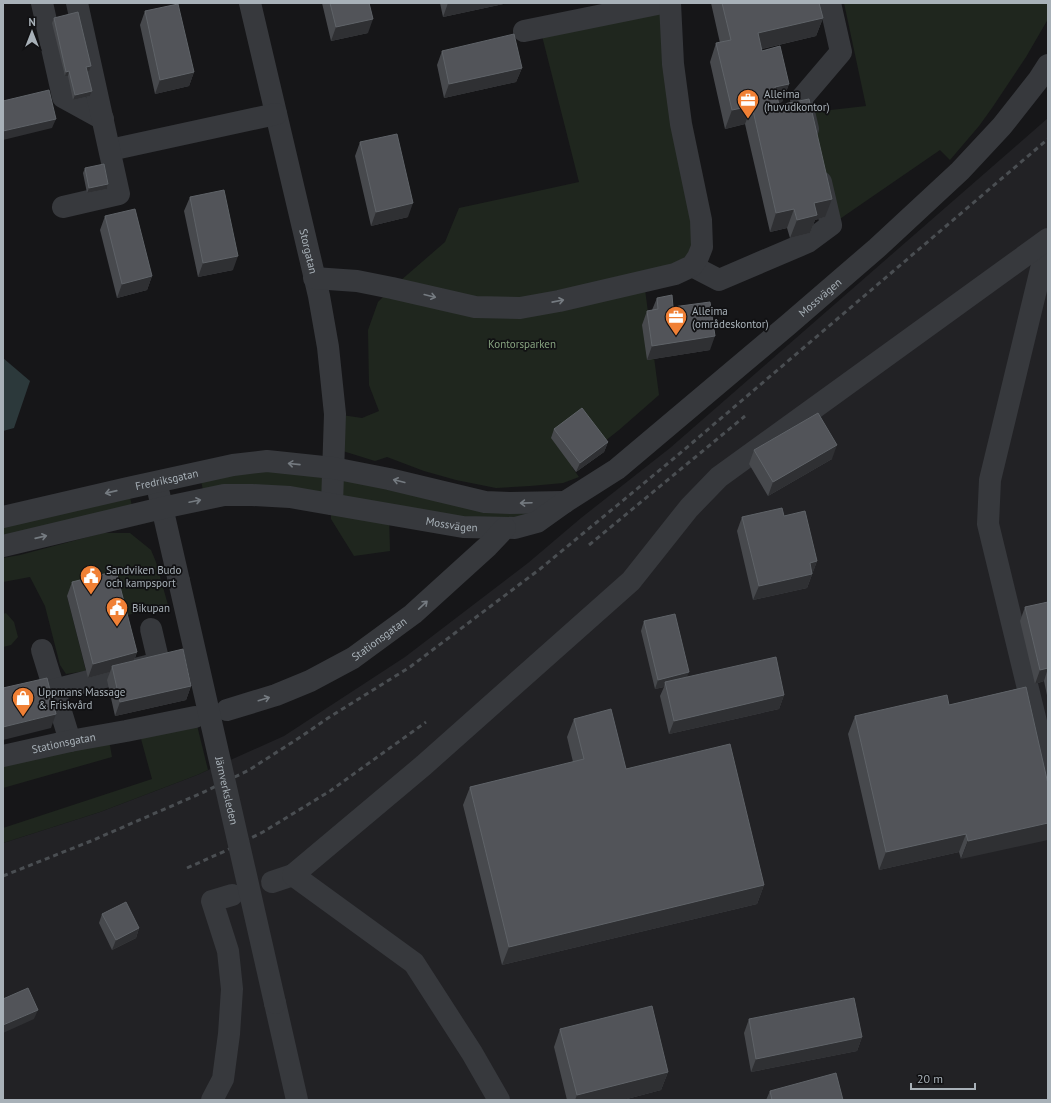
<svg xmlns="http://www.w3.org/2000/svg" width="1051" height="1103" font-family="'PT Sans',sans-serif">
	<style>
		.built { fill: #222225 }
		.green { fill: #1f261e }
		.water { fill: #2c393b }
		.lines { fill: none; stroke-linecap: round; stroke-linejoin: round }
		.minor { stroke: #37393d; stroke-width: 22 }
		.rail { stroke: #4a4e52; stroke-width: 3; stroke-dasharray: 5 4; stroke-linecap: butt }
		.minor-bridge { stroke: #37393d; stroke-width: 22 }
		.wall { fill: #47494d }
		.shaded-wall { fill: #2f3033 }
		.building { fill: #525459; stroke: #5f6368 }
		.oneway { stroke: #757b81 }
		.labels { text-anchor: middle; stroke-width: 3.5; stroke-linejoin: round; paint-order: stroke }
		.poi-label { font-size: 11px; fill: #a8b1b8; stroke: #111113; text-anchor: start }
		.street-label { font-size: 11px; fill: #a8b1b8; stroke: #111113 }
		.park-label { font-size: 11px; fill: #86a27f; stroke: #111113 }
	</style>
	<rect width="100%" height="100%" fill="#161618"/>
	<path class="built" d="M1048 118V1100H3V843L100 812 197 775 284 736 405 657 528 563 581 518 670 448Z"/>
	<path class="green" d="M662 3 702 247 644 282 659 395 619 430 572 467 579 477 563 483 530 486 496 488 456 480 424 471 387 457 375 461 333 448 335 414 362 418 379 411 369 385 368 330 378 302 392 288 445 242 459 208 579 182 540 28Z
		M844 3H1048V19L1026 57 992 108 979 126 950 160 940 150 831 225 804 113 866 106Z
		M233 465 389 479 565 502 537 522 389 515 390 551 354 556 331 519V504L205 499 199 472Z
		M128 488 134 515 3 546V517Z
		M103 533H130L151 550 156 562 168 605 128 615 67 596 86 671 66 674 60 665 45 606 30 577 3 582V558L20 555Z
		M6 613 14 622 18 637 11 645 3 647V614Z
		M195 717 208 770 197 775 100 812 3 843V828L152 779 138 728Z
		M108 734 112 757 3 788V756Z"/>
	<path class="water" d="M3 358 30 381 14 428 3 431Z"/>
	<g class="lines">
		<g class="minor">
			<path d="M42 3 63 97 103 119"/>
			<path id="s1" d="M250 3 319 296 328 347 335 414 332 504"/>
			<path d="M524 31 662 3"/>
			<path d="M808 129 801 99 841 52 830 3"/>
			<path d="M110 150 276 114"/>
			<path d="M63 207 119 194 77 3"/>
			<path d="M1048 240 990 480 988 524 1048 771"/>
			<path d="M692 266 719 280 808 242 831 225 821 182"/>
			<path d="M314 278 357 281 392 288 475 307 520 308 559 301 675 274 692 266 698 257 702 247 701 220 681 124 673 64 670 3"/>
			<path d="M159 494 179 581"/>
			<path id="s2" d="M3 517 128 488 233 465 267 461 333 468 389 479 439 491 485 502 510 503 565 502"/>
			<path id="s3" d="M3 546 162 508 224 495H252L290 497 463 527 515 528 537 522 565 502 617 469 789 324 877 248 960 171 1002 126 1039 79 1048 65"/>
			<path d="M42 650 70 741"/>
			<path d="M54 690 159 663 151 629"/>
			<path id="s4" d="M227 710 276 695 310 681 353 658 413 614 488 546 505 528"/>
			<path id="s5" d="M3 756 70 741 126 731 195 717"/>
			<path d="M272 882 293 875"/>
			<path d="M275 1003 297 1100"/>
			<path d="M212 1100 223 1079 229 1034 232 989 228 951 212 901 232 895"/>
			<path d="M499 1100 472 1053 414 963 293 875 424 765 631 581 689 508 719 477 1048 239"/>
		</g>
		<path class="rail" d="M589 545 745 416
			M187 868 225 851 263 832 330 791 426 722
			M3 876 91 841 204 792 249 770 302 736 328 718 410 667 540 569 678 455 1048 139"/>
		<path class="minor-bridge" id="s6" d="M179 581 275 1003"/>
	</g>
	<path class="wall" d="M322 3H369L368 33 331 41Z
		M440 3H508L443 17Z
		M711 3H819L823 18 816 36 762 49V51L789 84 782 102 779 103V105L825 217 815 220 810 233 790 238 787 228 770 232 745 124 725 129 710 62 716 43H720Z
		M145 11 194 72 189 86 155 94 140 25Z
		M54 18 89 71H87L92 91 90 96 73 100 68 76H65L52 23Z
		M442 51 522 68 516 82 444 98 437 65Z
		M360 142 408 217 371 226 355 156Z
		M85 168 108 184 107 189 87 193 83 173Z
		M190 197 233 270 198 277 184 211Z
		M105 216 152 276 147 290 117 298 100 230Z
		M657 298 673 307 710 350 647 360 642 325 647 311 652 310Z
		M554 429 608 442 604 452 576 472 551 438Z
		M754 450 832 459 768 496 749 464Z
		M784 516 817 561 807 588 753 600 737 531 742 517Z
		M72 582 137 652 134 661 191 686 186 700 115 716 107 680 110 672 88 678 67 596Z
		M1048 602V700L1044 681 1035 684 1020 621 1025 607Z
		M644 621 687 677 784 695 779 709 669 734 660 696 664 687 655 689 641 631Z
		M1026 687 961 859 959 852 879 870 848 734 855 716 949 705Z
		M574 719 626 769 764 885 757 904 502 965 463 805 470 787 573 762 567 737Z
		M102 914 139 928 136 938 112 950 99 923Z
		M749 1019 862 1037 857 1051 751 1072 744 1033Z
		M560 1029 668 1072 661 1090 623 1100H567L554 1047Z
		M770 1091 843 1100H766Z"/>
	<path class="shaded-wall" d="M448 3H508L443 17Z
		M823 18 816 36 752 51 758 33Z
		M373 19 368 33 331 41 336 27Z
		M91 66 89 71 85 72 86 67Z
		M522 68 516 82 444 98 449 84Z
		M69 71 68 76H65L66 72Z
		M194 72 189 86 155 94 160 80Z
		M789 84 782 102 769 105 775 87Z
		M92 91 90 96 73 100 75 95Z
		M752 106 745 124 725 129 732 110Z
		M56 119 52 128 3 140V131Z
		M108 184 107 189 87 193 89 188Z
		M832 199 825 217 815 220 810 233 790 238 797 220 814 203Z
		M413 203 408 217 371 226 376 212Z
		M794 209 787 228 770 232 776 213Z
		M238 256 233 270 198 277 203 263Z
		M152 276 147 290 117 298 122 284Z
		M715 336 710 350 647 360 652 346Z
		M608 442 604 452 576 472 580 463Z
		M837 445 832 459 768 496 773 482Z
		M817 561 807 588 753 600 759 586 810 563Z
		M137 652 132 666H112L110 672 88 678 93 664Z
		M1048 668 1044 681 1035 684 1040 670Z
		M689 672 685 682H665L664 687 655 689 658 680Z
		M191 686 186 700 115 716 120 702Z
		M784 695 779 709 669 734 674 721Z
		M56 714 51 728 3 740V727Z
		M1048 823V840L961 859 968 841Z
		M966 834 959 852 879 870 886 852Z
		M764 885 757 904 502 965 509 947Z
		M139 928 136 938 112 950 116 940Z
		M38 1010 34 1019 3 1033V1025Z
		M862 1037 857 1051 751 1072 756 1059Z
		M668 1072 661 1090 623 1100H575L577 1095Z"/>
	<path class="building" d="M330 3H369L373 19 336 27Z
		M722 3H819L823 18 758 33 762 51 780 46 789 84 775 87 779 105 809 99 832 199 814 203 817 215 797 220 794 209 776 213 752 106 732 110 716 43 731 40Z
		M178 4 194 72 160 80 145 11Z
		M78 12 91 66 86 67 92 91 75 95 69 71 66 72 54 18Z
		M514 34 522 68 449 84 442 51Z
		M49 90 56 119 3 131V101Z
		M397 134 413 203 376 212 360 142Z
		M104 164 108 184 89 188 85 168Z
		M224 190 238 256 203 263 190 197Z
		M135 209 152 276 122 284 105 216Z
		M672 295 673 307 710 302 715 336 652 346 647 311 658 309 657 298Z
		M582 408 608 442 580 463 554 429Z
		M818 413 837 445 773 482 754 450Z
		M782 508 784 516 805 511 817 561 810 563 812 574 759 586 742 517Z
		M116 571 137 652 93 664 72 582Z
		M1048 602V668L1040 670 1025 607Z
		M675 614 689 672 658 680 644 621Z
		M183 649 191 686 120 702 112 666Z
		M776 657 784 695 674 721 665 682Z
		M47 678 56 714 3 727V688Z
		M1026 687 1048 784V823L968 841 966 834 886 852 855 716 947 695 949 705Z
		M611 709 626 769 730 744 764 885 509 947 470 787 584 759 574 719Z
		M126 902 139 928 116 940 102 914Z
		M28 988 38 1010 3 1025V999Z
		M854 998 862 1037 756 1059 749 1019Z
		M652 1006 668 1072 577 1095 560 1029Z
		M836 1073 843 1100H772L770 1091Z"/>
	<defs><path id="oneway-shaft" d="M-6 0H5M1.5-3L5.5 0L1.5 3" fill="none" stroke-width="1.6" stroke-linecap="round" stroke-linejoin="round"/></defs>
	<g class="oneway">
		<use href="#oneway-shaft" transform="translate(430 296) rotate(14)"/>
		<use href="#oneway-shaft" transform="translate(558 301) rotate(-11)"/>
		<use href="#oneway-shaft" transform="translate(294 464) rotate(-174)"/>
		<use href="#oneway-shaft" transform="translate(399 481) rotate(-166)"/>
		<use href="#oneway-shaft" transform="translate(111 492) rotate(167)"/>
		<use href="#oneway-shaft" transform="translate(195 501) rotate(-12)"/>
		<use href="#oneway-shaft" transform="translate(526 503) rotate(178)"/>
		<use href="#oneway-shaft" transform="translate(41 537) rotate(-13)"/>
		<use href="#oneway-shaft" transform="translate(423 605) rotate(-43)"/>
		<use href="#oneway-shaft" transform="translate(264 699) rotate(-17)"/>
	</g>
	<defs>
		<g id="office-pin" transform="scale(1.15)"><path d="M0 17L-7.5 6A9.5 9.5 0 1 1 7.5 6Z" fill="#f08035" stroke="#111113"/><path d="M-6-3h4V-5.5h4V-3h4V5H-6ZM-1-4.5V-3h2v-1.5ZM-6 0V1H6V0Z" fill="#fff"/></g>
		<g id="civic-pin" transform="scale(1.15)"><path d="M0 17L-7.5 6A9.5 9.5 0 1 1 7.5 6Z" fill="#f08035" stroke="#111113"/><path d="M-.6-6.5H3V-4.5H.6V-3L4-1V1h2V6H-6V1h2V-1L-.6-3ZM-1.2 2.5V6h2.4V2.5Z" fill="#fff"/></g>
		<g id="shop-pin" transform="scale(1.15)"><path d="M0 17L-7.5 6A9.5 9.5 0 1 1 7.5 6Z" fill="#f08035" stroke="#111113"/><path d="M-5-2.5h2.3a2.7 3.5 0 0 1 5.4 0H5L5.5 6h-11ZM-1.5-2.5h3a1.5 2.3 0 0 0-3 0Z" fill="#fff"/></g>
	</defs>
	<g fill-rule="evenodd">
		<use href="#office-pin" x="748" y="100"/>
		<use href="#office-pin" x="676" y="317"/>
		<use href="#civic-pin" x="91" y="576"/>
		<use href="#civic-pin" x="117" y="608"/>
		<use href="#shop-pin" x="23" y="698"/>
	</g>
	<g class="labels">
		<g class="poi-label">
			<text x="764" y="98">Alleima<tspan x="764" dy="13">(huvudkontor)</tspan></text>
			<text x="692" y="315">Alleima<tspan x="692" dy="13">(områdeskontor)</tspan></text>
			<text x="106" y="574">Sandviken Budo<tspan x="106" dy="13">och kampsport</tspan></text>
			<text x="132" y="612">Bikupan</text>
			<text x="38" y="696">Uppmans Massage<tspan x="38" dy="13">&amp; Friskvård</tspan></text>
		</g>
		<g class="street-label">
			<text dy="4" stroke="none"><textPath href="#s1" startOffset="255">Storgatan</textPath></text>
			<text dy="4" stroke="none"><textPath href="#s3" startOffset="905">Mossvägen</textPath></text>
			<text dy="4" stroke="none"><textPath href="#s2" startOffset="168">Fredriksgatan</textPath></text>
			<text dy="4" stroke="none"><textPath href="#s3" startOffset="457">Mossvägen</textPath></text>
			<text dy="4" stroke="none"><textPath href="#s4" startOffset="169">Stationsgatan</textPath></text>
			<text dy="4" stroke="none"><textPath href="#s5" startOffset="62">Stationsgatan</textPath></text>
			<text dy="4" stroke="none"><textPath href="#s6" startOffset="215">Järnverksleden</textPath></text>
		</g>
		<g class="park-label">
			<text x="522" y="348">Kontorsparken</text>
		</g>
	</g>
	<rect width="1051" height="1103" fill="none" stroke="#a8b1b8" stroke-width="8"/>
	<g transform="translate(32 32)" stroke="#111113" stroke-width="3" paint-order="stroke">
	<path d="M0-3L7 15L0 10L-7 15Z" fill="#a8b1b8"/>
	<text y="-6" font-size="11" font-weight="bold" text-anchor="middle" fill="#a8b1b8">N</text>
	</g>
	<path d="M911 1083v6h64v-6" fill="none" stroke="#a8b1b8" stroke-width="2"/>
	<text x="917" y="1083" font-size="12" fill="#a8b1b8" stroke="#111113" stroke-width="3" paint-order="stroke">20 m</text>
</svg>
